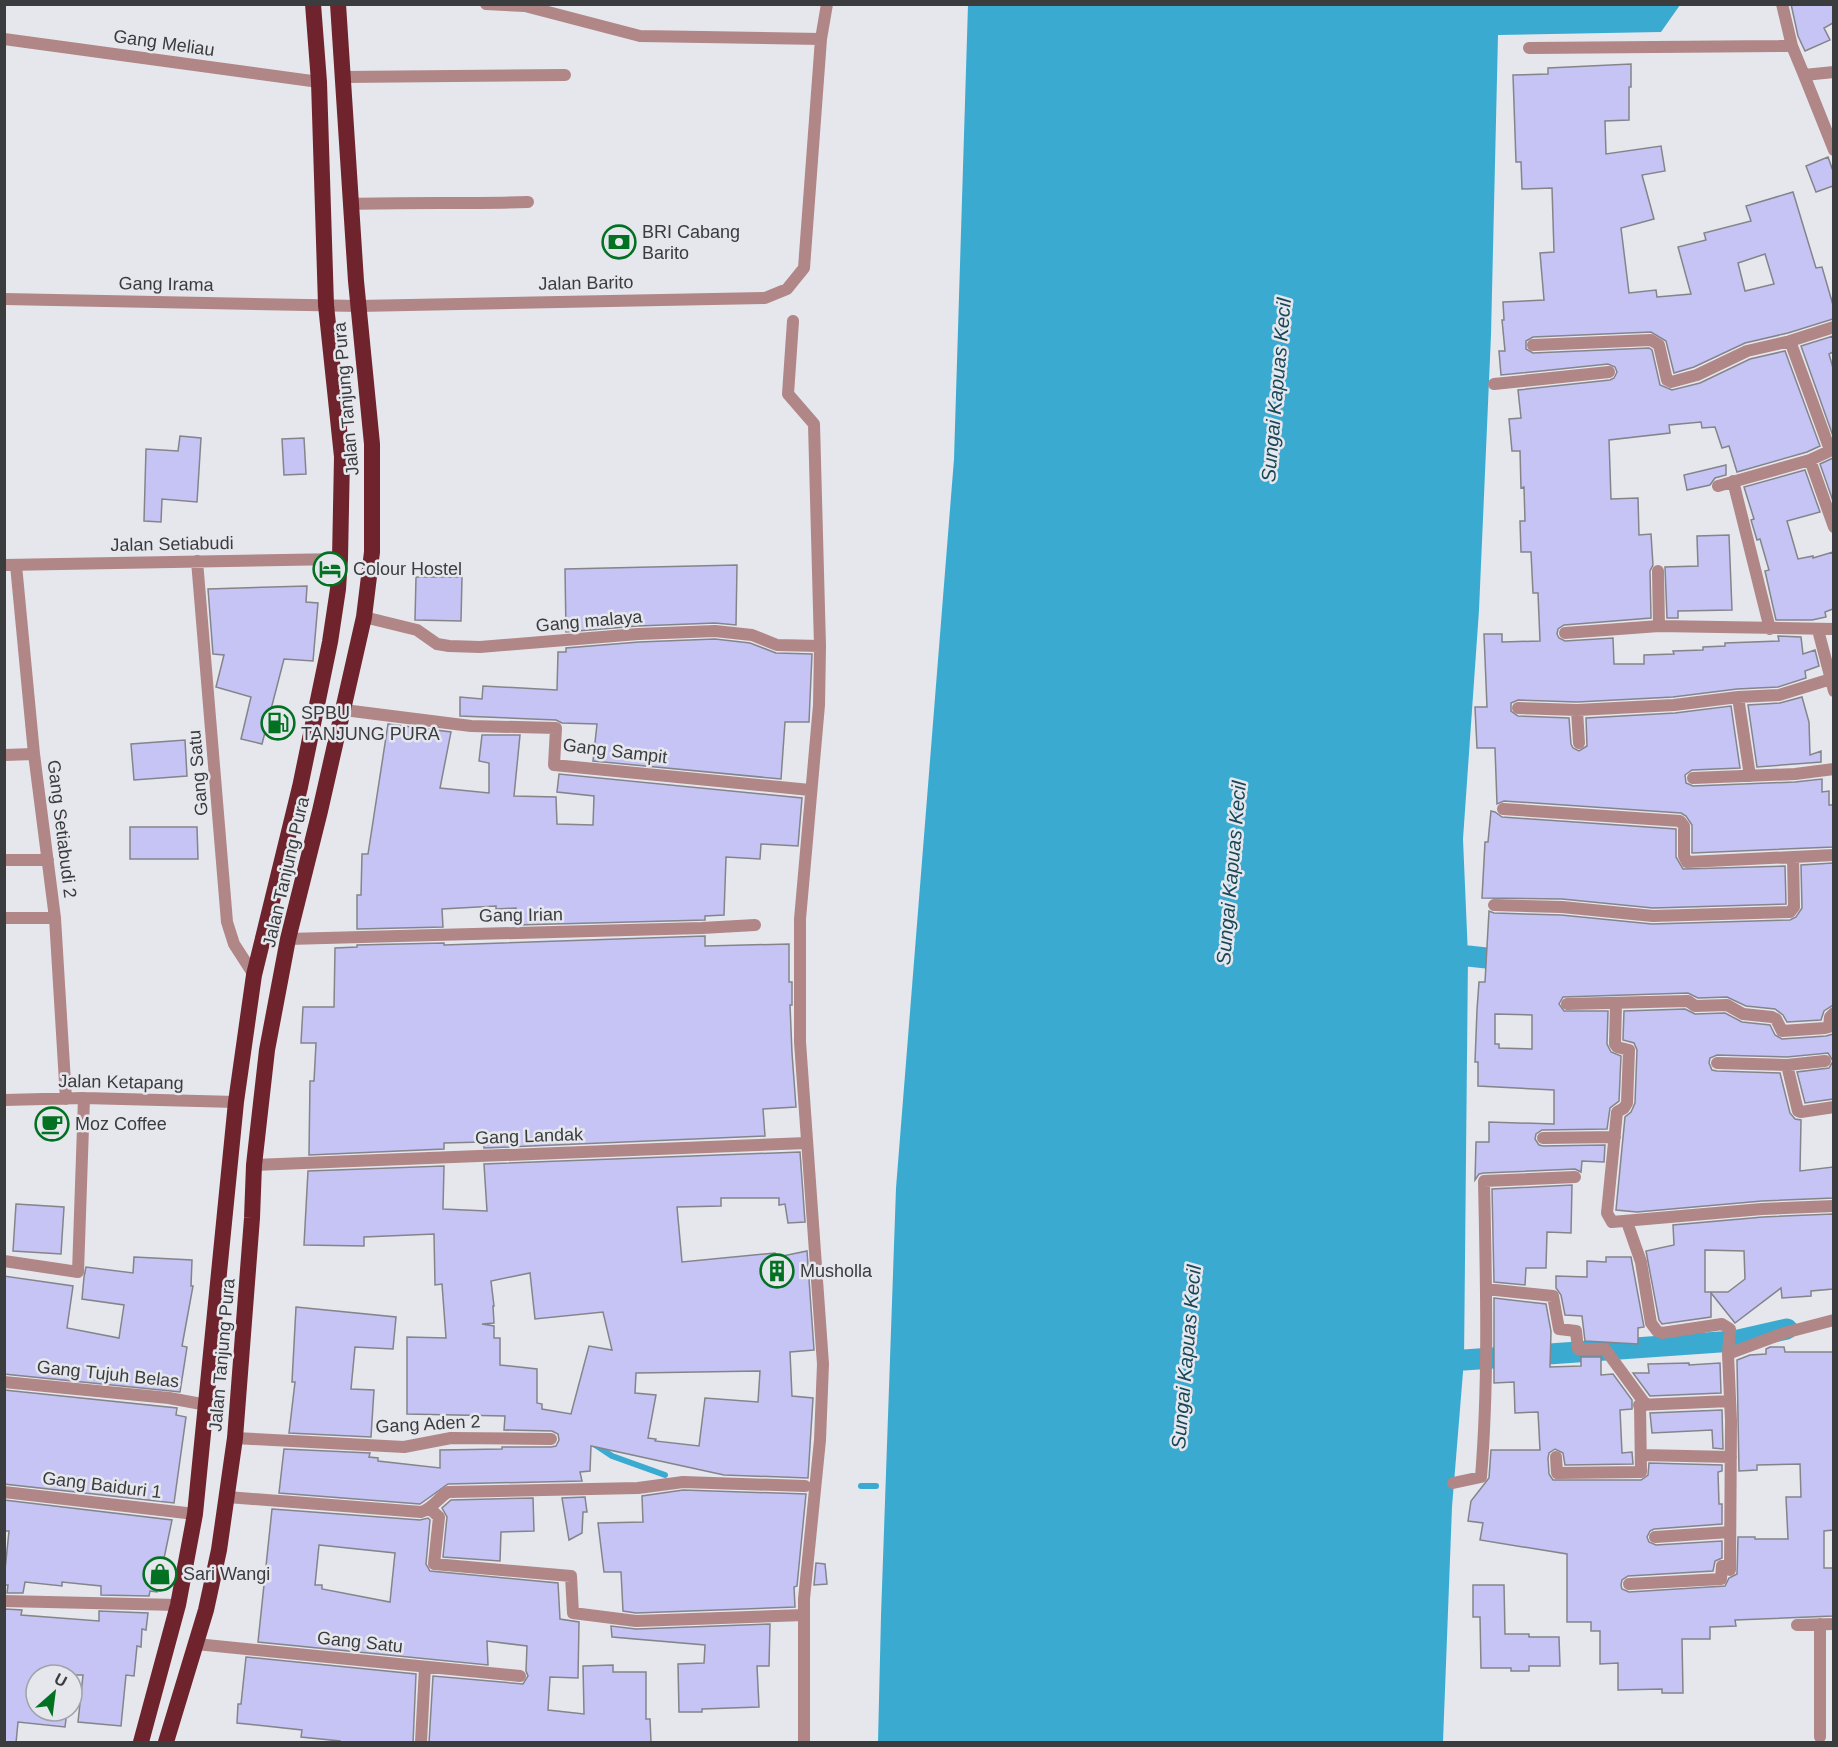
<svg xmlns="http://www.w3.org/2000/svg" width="1838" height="1747" font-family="Helvetica,sans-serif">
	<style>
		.water { fill: #3baad1 }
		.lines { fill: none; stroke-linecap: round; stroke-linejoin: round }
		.stream { stroke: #3baad1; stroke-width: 6 }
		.canal { stroke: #3baad1; stroke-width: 21 }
		.building { fill: #c5c4f5; stroke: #84848a; stroke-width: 1.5; fill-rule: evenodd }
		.minor { stroke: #b08687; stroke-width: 12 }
		.trunk { stroke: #6f242d; stroke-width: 16 }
		.labels { text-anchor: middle; stroke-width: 5; stroke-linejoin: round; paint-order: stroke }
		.street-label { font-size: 18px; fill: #3b3c3e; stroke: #e5e7ed }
		.poi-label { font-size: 18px; fill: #3b3c3e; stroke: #e5e7ed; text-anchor: start }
		.water-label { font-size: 20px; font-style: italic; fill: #184758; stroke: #e5e7ed }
	</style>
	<rect width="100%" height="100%" fill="#e5e7ed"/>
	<path class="water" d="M968 5H1680L1661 32 1498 35 1491 335 1479 610 1463 839 1468 956 1464 1360 1452 1507 1443 1742H878L881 1616 896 1188 954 459Z"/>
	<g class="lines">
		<path class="stream" d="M594 1444 612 1456 665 1475
			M861 1486H876"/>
		<path class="canal" d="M1468 956 1514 961
			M1464 1360 1734 1341 1787 1329"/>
	</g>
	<path class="building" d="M1791 4H1833V23L1824 28 1830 40 1805 51 1798 36Z
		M1631 64V87H1629V120L1605 121 1606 154 1661 146 1665 171 1642 175 1654 219 1621 228 1629 293 1656 290 1657 297 1691 294 1678 247 1706 240 1704 233 1751 221 1746 206 1793 192 1816 268 1822 267 1833 305V319L1788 333 1745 343 1694 367 1674 373 1666 341 1651 332 1533 337 1526 341V349L1533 353 1649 348 1652 350 1660 385 1672 390 1700 383 1750 359 1785 351 1820 446 1807 452 1737 472 1729 446 1722 448 1715 427 1702 428 1701 422 1669 425 1670 433 1609 440 1611 499 1638 498 1639 535 1651 534 1653 565 1650 571 1651 618 1564 625 1558 629 1557 634 1559 638 1565 641 1613 638 1614 664H1644V655L1674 654 1673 651 1703 650V647L1725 646V643L1779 641 1778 636 1801 637 1803 654 1815 650 1819 666 1805 671 1806 678 1778 687 1737 689 1673 697 1577 702 1518 700 1511 703V711L1518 716 1569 718 1571 744 1573 748 1579 751 1587 746 1586 718 1675 713 1731 706 1740 768 1692 770 1685 775 1686 783 1693 786 1795 782 1822 779V792L1829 791V805H1833V847L1692 853V825L1686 816 1681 813 1504 801 1497 804 1495 748H1477L1475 707H1487L1484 634H1502V642L1540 641 1538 593H1533L1531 552H1521L1520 521H1525L1524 487 1521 488 1520 451H1512L1509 419 1521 418 1518 390 1610 380 1614 378 1617 372 1615 367 1608 364 1501 375 1499 351H1505L1502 320H1504L1503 302 1544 300 1540 253 1554 252 1552 188 1522 189 1521 162H1516L1513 75 1548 74V68ZM1765 254 1774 284 1745 291 1738 263Z
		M1828 157 1833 171V186L1816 192 1806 166Z
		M1833 336V352L1829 354 1833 368V436L1801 346Z
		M180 436 201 438 197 502 162 499 161 522 144 521 146 449 178 451Z
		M304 438 306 474 284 475 282 439Z
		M1833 458V501L1820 464Z
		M1726 465V475L1715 478 1710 485 1687 490 1684 475Z
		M1805 470 1820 512 1787 521 1798 559 1813 556V558L1833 552V609L1825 612 1826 617 1812 620H1776L1765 571 1769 570 1760 539 1757 540 1751 520 1754 519 1744 487Z
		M1729 535 1732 610 1678 611V618H1667L1665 567 1698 566 1697 536Z
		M737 565 736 625 715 623 638 626 566 632 565 569Z
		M416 577H462L461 621 415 620Z
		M307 586 306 602 318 603 313 661 284 659 262 744 241 739 251 697 216 687 224 655 213 654 208 589Z
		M715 639 750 643 776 653 812 654 809 722H785L781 779 593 761 597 724 562 723 556 720 460 716V697L482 699 483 686 557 690 558 652H566V648L639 642Z
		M1802 697 1809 722 1810 755 1821 751V762L1757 767 1748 705 1780 703Z
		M388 724 451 732 440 788 489 793V763L479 761 482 735H520L514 796 556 797 557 824 593 825 594 796 557 792 559 774 802 798 798 846 761 844 760 859 726 857 724 915 705 916V920L517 925 516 908 496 909V906L442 909 443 927 357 929V895H361L362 854H368Z
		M185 740 187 776 134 780 131 744Z
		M1491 811 1495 812 1502 817 1676 829V857L1683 869 1785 866 1786 904 1653 908 1562 899 1482 898 1485 842H1488Z
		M130 827H197L198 859H130Z
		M1833 863V1005L1824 1011 1821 1020 1787 1022 1783 1015 1775 1009 1746 1006 1727 997 1698 998 1688 993 1563 997 1559 1004 1564 1011H1608L1607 1044 1611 1052 1621 1056 1619 1101 1610 1108 1607 1129 1542 1130 1536 1134 1535 1139 1539 1145 1543 1146 1605 1145 1604 1162 1582 1161 1581 1172 1575 1169 1484 1173 1479 1174 1475 1180 1476 1142H1489V1122L1554 1124V1090L1478 1086V1062H1475L1477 1010 1479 982H1485L1489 911 1494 913 1561 915 1652 924 1790 920 1796 917 1802 908 1801 865ZM1495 1014 1532 1015V1049L1499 1048V1044H1495Z
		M705 936V946L789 944V982H792V1005H790L792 1053 796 1107 763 1109 765 1136 484 1148 483 1142 444 1143V1149L309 1155 310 1081H314L316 1043H301L303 1007H334L335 948 357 947V945L444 943V945Z
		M1685 1009 1695 1014 1725 1013 1742 1022 1770 1025 1775 1035 1782 1039 1826 1036 1833 1034V1099L1805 1103 1797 1072 1829 1068 1833 1061 1828 1053 1787 1057 1717 1055 1710 1058 1709 1063 1712 1070 1717 1071 1780 1073 1790 1113 1795 1119 1801 1120 1800 1171 1833 1167V1198L1762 1201 1637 1212 1616 1210 1625 1117 1631 1112 1635 1103 1637 1050 1634 1043 1623 1040 1624 1011Z
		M800 1152 805 1222 788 1223 785 1204 779 1205V1198H721V1206L677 1207 682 1262 775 1253 778 1257 807 1251 814 1350 790 1352 792 1396 813 1398 808 1478 724 1475 591 1446 590 1471 580 1472 582 1481 448 1484 420 1504 279 1493 284 1449 370 1453 369 1457 378 1458V1461L440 1468V1450L502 1449V1447H551L556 1446 559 1440 558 1434 552 1431 504 1430 505 1416 407 1414V1337L446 1338 442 1284 435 1285 434 1234 364 1237V1246L304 1245 308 1171 444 1166 443 1209 487 1211 484 1164ZM530 1273 535 1319 603 1312 612 1350 589 1346 571 1414 542 1409V1404L537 1403V1369L500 1365V1338H494V1326L482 1324 494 1323 493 1306H494L491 1281ZM760 1371 758 1402 705 1398 699 1446 655 1441 656 1439 648 1438 656 1395 635 1393 636 1373Z
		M1572 1185 1571 1233 1547 1232 1546 1268H1526L1525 1285 1494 1282 1492 1189Z
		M16 1204 64 1207 61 1254 13 1251Z
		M1833 1214V1289L1811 1291V1296L1782 1298 1781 1288 1735 1323 1711 1293V1317L1662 1324 1659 1320 1646 1251 1674 1245 1673 1225 1763 1217ZM1705 1250 1744 1251 1745 1279 1728 1292H1705Z
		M134 1257 192 1260 191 1286H193L182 1346 187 1347 180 1392 4 1374V1276L73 1286 67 1328 119 1338 124 1305 82 1299 84 1277 86 1267 133 1273Z
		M1606 1257H1631L1644 1327 1638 1328V1344L1585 1341 1582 1316 1565 1315 1561 1295 1556 1288V1276L1587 1277V1261L1606 1262Z
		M1494 1298 1546 1304 1551 1331 1550 1367 1581 1366V1357H1601V1375L1613 1374 1632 1400V1409L1620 1410 1622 1453 1632 1452 1633 1464 1565 1465 1563 1453 1555 1449 1549 1453 1548 1458 1549 1474 1553 1480H1641L1648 1475 1649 1463 1722 1465V1471L1718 1472 1719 1504H1722V1524L1654 1529 1650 1531 1647 1537 1649 1542 1656 1545 1722 1541V1558L1715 1561 1713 1571 1628 1576 1622 1580 1621 1585 1622 1589 1629 1592 1725 1586 1729 1578 1737 1574 1738 1537H1755V1539H1788L1786 1497H1801L1800 1464 1757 1465V1470L1739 1471 1737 1360 1750 1355 1766 1354V1349L1770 1347H1784L1785 1352H1833V1530L1824 1531V1568H1833V1616L1735 1620 1736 1626 1710 1627V1639H1682L1683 1693H1662V1689L1618 1690V1663L1600 1664V1631H1591V1622H1567V1554L1480 1540 1483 1523 1468 1521 1471 1501 1489 1478 1491 1450H1540L1538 1412 1515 1413 1514 1382 1494 1383Z
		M296 1307 396 1317 393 1349 355 1347 351 1389 374 1390 371 1437 289 1433 295 1382H292Z
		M1689 1363V1365L1720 1363 1721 1393 1650 1396 1633 1373H1649L1648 1364Z
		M4 1390 177 1408 176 1415 186 1417 174 1503 4 1484Z
		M1722 1410 1723 1449 1713 1448 1712 1430 1652 1433 1650 1413Z
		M683 1490 806 1494 797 1586 794 1587 795 1607 636 1613 623 1611 621 1572H604L598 1523 643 1522 642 1496Z
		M585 1497 587 1512H583L582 1533 569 1540 562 1498Z
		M533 1498 534 1531 501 1532 500 1561 443 1557 447 1517 442 1508 451 1500Z
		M4 1500 172 1520 157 1592 150 1591 149 1596 101 1595V1586L62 1582V1586L25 1582 23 1593H7L8 1585H4V1580L9 1531H4Z
		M272 1509 420 1520 428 1518 430 1520 426 1564 430 1571 558 1583 560 1619 579 1622 578 1678 550 1677 548 1710 584 1714 583 1666 613 1665V1672H646V1719H650L651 1742 429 1743 433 1676 523 1684 528 1676 526 1671 527 1646 487 1641 488 1665 258 1642ZM319 1545 395 1553 390 1602 322 1589V1585H315Z
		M816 1563 825 1564 827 1584 814 1585Z
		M1473 1585H1504L1505 1634H1529V1637H1559L1560 1666H1529V1671H1511V1668H1481L1480 1617H1473Z
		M5 1609 22 1610 21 1615 99 1621V1611L148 1613 146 1630 142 1629 141 1647 137 1646 134 1676 126 1675 121 1726 78 1722 83 1675H36V1711H67L65 1727 18 1722 16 1743H4Z
		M770 1624 769 1666H757L759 1707 702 1709V1712H679L678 1664 704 1663 705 1645 612 1637 611 1626 636 1629Z
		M246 1657 416 1674 413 1743H340V1741L301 1737 302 1730 237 1723 238 1704H241Z"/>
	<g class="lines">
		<path class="minor" d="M486 4 525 6 640 36 821 39
			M1782 4 1792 46 1804 75 1834 72
			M4 39 319 82
			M1529 48 1792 46
			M1804 75 1834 150
			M342 77 565 75
			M351 204C410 202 469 204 528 202
			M4 299 358 306 765 298 787 289 804 268 821 39 827 4
			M793 321 788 394 814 424 820 646 819 705 800 919V1042L823 1364 820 1440 804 1599V1742
			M1790 341 1830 450
			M1533 345 1651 340 1659 345 1667 380 1671 382 1697 375 1747 351 1790 341 1834 327
			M1494 384 1609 372
			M1810 460 1834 527
			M1733 481 1770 629
			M1718 486 1810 460 1834 449
			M197 561 227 922 234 944 254 975
			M4 565 340 559
			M16 565 34 754 55 918 66 1099
			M1658 571 1659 626
			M364 617 417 630 437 644 449 646 480 647 638 634 715 631 752 635 777 645 820 646
			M1818 630 1834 691
			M1565 633 1659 626 1834 629
			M1738 697 1750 776
			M1518 708 1577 710 1674 705 1738 697 1779 695 1831 679
			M344 710 471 726 556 728 554 765 810 790
			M1577 710 1579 743
			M4 755 34 754
			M1693 778 1795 774 1834 769
			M1503 809 1680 821 1684 826V856L1687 862 1834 855
			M4 860H48
			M1494 905 1562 907 1653 916 1790 912 1794 907 1793 857
			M4 918H55
			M288 939 702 928 755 925
			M1567 1004 1688 1001 1695 1006 1727 1005 1743 1014 1772 1017 1776 1019 1782 1031 1825 1028 1829 1027 1830 1017 1834 1013
			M1616 1004 1615 1044 1617 1047 1629 1050 1627 1103 1624 1108 1617 1112 1607 1213 1612 1222 1762 1209 1834 1206
			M1717 1063 1787 1065 1825 1061
			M1787 1065 1798 1111 1801 1112 1834 1107
			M4 1100 84 1098 236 1102
			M1543 1138 1615 1137
			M254 1165 807 1143
			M1627 1222 1641 1262 1651 1323 1657 1331 1662 1333 1722 1324 1730 1329 1728 1354 1731 1421 1730 1570
			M4 1261 78 1272 84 1098
			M1486 1289 1553 1296 1559 1329 1576 1331 1578 1349H1605L1646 1405
			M1728 1354 1784 1333 1834 1320
			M4 1382 169 1398 207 1405
			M1639 1405 1730 1401
			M235 1438 404 1447 451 1438 551 1439
			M1641 1455 1731 1457
			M1556 1457 1557 1473 1641 1472 1640 1405
			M1453 1483 1481 1477C1489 1378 1486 1280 1484 1181L1575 1177
			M4 1492 195 1514
			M227 1497 421 1512C432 1509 438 1498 448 1492L638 1488 683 1482 805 1486
			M429 1508 439 1517 434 1564 571 1576 573 1613 636 1621 804 1615
			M1655 1537 1730 1532
			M1629 1584 1721 1579 1722 1566 1730 1565
			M4 1601 178 1605
			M1820 1624V1737
			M1797 1625 1834 1624
			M196 1644 520 1676
			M421 1742 425 1667"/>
		<path class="trunk" d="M141 1742 178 1605 195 1514 236 1102 254 975 300 787 330 642 338 589 340 559 342 457 326 305 319 82 313 4
			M166 1742 206 1610 219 1550 235 1438 252 1218 254 1165 267 1050 288 939 320 811 364 617 372 552V444L356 281 338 4"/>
	</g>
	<defs>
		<g id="bank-ring" transform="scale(1.725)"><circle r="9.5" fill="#e5e7ed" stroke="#037122" stroke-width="1.5"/><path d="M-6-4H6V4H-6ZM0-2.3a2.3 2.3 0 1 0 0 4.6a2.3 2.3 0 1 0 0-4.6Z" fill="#037122"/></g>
		<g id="hotel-ring" transform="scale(1.725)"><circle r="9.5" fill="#e5e7ed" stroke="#037122" stroke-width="1.5"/><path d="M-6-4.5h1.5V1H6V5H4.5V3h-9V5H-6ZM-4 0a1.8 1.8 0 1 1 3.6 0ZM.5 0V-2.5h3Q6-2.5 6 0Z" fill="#037122"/></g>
		<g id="fuel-ring" transform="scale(1.725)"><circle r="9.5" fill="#e5e7ed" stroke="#037122" stroke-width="1.5"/><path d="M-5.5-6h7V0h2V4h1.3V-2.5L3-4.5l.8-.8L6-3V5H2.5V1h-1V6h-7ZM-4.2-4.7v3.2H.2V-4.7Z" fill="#037122"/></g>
		<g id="cafe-ring" transform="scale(1.725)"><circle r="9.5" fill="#e5e7ed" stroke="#037122" stroke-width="1.5"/><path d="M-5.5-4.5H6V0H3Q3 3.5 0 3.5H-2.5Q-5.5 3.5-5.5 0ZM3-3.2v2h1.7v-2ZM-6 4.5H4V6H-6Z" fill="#037122"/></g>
		<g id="building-ring" transform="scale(1.725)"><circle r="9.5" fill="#e5e7ed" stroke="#037122" stroke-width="1.5"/><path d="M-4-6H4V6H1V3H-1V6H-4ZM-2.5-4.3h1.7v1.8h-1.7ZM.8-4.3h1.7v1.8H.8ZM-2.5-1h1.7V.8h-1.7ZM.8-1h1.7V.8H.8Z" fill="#037122"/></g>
		<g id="shop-ring" transform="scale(1.725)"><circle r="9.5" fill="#e5e7ed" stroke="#037122" stroke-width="1.5"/><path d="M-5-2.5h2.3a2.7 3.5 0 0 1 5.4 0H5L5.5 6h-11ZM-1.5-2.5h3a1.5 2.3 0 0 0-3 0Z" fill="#037122"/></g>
	</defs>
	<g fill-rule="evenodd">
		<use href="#bank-ring" x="619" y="242"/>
		<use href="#hotel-ring" x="330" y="569"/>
		<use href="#fuel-ring" x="278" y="723"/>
		<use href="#cafe-ring" x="52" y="1124"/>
		<use href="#building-ring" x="777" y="1271"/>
		<use href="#shop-ring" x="160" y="1574"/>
	</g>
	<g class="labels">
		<g class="street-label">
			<text transform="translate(164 43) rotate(8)" y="6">Gang Meliau</text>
			<text transform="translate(586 283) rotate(-1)" y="6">Jalan Barito</text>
			<text transform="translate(166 284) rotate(1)" y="6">Gang Irama</text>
			<text transform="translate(346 399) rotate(-95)" y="6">Jalan Tanjung Pura</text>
			<text transform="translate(172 544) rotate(-1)" y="6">Jalan Setiabudi</text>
			<text transform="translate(589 621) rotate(-5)" y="6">Gang malaya</text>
			<text transform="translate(615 751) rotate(7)" y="6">Gang Sampit</text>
			<text transform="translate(198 773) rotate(-95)" y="6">Gang Satu</text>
			<text transform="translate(62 829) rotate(83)" y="6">Gang Setiabudi 2</text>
			<text transform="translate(286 872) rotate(-77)" y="6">Jalan Tanjung Pura</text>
			<text transform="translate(521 915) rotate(-1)" y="6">Gang Irian</text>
			<text transform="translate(121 1082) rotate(1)" y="6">Jalan Ketapang</text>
			<text transform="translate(529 1136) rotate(-2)" y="6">Gang Landak</text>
			<text transform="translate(222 1355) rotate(-85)" y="6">Jalan Tanjung Pura</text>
			<text transform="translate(108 1374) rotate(6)" y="6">Gang Tujuh Belas</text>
			<text transform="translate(428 1424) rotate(-3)" y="6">Gang Aden 2</text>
			<text transform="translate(102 1485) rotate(7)" y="6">Gang Baiduri 1</text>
			<text transform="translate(360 1642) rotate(6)" y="6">Gang Satu</text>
		</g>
		<g class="poi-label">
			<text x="642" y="238">BRI Cabang<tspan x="642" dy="21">Barito</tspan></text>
			<text x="353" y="575">Colour Hostel</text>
			<text x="301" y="719">SPBU<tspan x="301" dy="21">TANJUNG PURA</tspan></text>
			<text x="75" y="1130">Moz Coffee</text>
			<text x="800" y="1277">Musholla</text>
			<text x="183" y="1580">Sari Wangi</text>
		</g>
		<g class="water-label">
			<text transform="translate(1276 390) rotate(-85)" y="7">Sungai Kapuas Kecil</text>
			<text transform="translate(1231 873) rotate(-85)" y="7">Sungai Kapuas Kecil</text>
			<text transform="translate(1186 1357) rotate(-85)" y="7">Sungai Kapuas Kecil</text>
		</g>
	</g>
	<rect width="1838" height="1747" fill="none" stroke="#3b3c3e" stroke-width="12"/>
	<g transform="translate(54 1693) rotate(28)"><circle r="28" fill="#e5e7ed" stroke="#a1a3a7" stroke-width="1.5"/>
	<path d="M0-4.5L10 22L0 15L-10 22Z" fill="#037122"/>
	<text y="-9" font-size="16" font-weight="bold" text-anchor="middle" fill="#3b3c3e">U</text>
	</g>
</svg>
